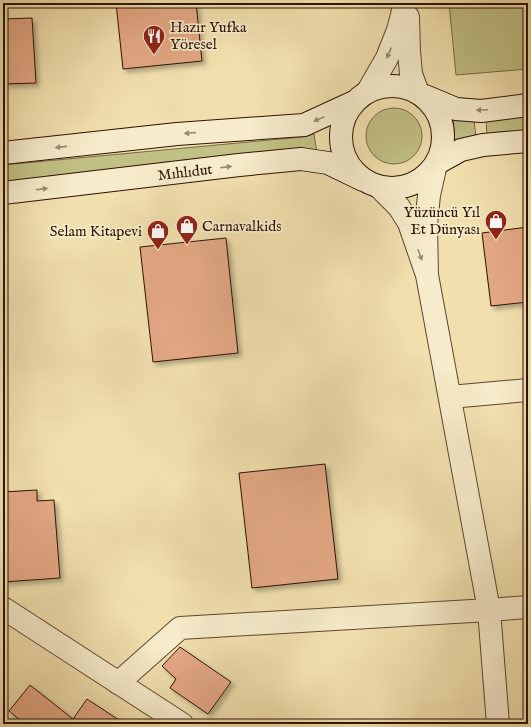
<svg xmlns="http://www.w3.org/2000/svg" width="531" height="727" font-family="'IM FELL English',serif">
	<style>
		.green { fill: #c1c085; stroke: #776944 }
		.building { fill: #e3a885; stroke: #2d1203; filter: url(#shadow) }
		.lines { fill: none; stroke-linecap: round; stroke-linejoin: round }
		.street-casing { stroke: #5e462e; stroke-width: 24 }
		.secondary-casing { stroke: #2d1203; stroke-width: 24 }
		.street { stroke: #f6ebca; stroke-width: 22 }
		.secondary { stroke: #f6ebca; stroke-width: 22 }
		.oneway { fill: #9c8970 }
		.labels { text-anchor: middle; stroke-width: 3.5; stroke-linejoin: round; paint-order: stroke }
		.poi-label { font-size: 15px; fill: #2d1203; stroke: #f6ebca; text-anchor: start }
		.street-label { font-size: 15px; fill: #2d1203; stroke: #f6ebca }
	</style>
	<defs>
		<filter id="shadow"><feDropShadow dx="3.5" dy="3.5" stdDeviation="2" flood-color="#0004"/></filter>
	</defs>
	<rect width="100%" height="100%" fill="#f1e0ae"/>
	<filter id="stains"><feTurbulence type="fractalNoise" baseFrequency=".005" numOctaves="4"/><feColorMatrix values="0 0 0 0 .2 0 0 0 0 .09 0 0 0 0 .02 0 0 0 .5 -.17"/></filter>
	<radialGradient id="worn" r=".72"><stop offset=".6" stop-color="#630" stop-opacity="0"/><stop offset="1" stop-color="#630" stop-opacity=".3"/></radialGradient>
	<path class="green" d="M449 3H528V69L456 75Z
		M366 136a28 28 0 1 1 56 0a28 28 0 1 1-56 0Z
		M528 115V131L487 135 486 120Z
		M453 117 474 120 476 138 453 143 454 128Z
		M314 134 317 153 3 183V165L302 137Z"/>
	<path class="building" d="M116 3H196L202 61 123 69Z
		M32 18 36 83 3 84V19Z
		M528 227V302L491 306 482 233Z
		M226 238 238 353 153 362 140 247Z
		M325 464 338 579 252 588 239 473Z
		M37 490V501L54 500 60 578 3 582V492Z
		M180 647 231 682 208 714 170 688 176 679 162 666Z
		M30 685 73 719 87 699 125 724H25L9 711Z"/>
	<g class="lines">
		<g class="street-casing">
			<path id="street" d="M408 17 409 51 411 74 418 93
				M368 91 387 58 398 30 405 3
				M379 187 399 207 409 223 427 275 426 225 429 195 436 164
				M427 275 489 610 498 724
				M450 397 528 390
				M3 608 182 724
				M118 683 180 628 489 610 528 607"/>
		</g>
		<g class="secondary-casing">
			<path id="secondary" d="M341 137a51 51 0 1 1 102 0a51 51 0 1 1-102 0Z
				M425 96 456 109 481 111 528 105
				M3 153 177 134 304 125 354 102
				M436 164 461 150 483 145 528 141
				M3 193 239 165 301 159 328 163 363 180"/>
		</g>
		<use href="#street" class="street"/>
		<use href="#secondary" class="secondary"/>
	</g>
	<defs><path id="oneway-solid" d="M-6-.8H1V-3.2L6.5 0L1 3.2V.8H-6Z"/></defs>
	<g class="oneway">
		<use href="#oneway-solid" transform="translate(389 53) rotate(113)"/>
		<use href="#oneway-solid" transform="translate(482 110) rotate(178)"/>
		<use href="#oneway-solid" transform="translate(319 119) rotate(157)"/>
		<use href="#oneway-solid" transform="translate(190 133) rotate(176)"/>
		<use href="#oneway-solid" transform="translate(61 147) rotate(174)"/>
		<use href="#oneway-solid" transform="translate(226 167) rotate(-7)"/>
		<use href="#oneway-solid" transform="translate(42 189) rotate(-7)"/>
		<use href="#oneway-solid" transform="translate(420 255) rotate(70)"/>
	</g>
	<defs>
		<g id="restaurant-pin" transform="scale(1.15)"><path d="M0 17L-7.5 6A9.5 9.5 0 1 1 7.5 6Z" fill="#8f2418" stroke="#f6ebca"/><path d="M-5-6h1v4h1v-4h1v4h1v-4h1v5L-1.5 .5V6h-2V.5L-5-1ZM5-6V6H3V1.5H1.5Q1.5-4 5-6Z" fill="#fff"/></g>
		<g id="shop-pin" transform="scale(1.15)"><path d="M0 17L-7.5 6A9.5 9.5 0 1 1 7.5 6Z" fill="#8f2418" stroke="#f6ebca"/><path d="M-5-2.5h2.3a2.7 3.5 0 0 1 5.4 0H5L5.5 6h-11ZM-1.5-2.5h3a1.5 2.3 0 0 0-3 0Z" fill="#fff"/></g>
	</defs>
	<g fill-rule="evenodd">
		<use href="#restaurant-pin" x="154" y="36"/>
		<use href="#shop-pin" x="496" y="221"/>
		<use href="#shop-pin" x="187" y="226"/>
		<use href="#shop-pin" x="158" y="231"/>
	</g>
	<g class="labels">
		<g class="poi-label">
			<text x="170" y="32">Hazır Yufka<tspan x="170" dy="17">Yöresel</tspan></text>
			<text x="480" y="217" text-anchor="end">Yüzüncü Yıl<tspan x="480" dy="17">Et Dünyası</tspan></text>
			<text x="202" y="231">Carnavalkids</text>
			<text x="142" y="236" text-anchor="end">Selam Kitapevi</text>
		</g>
		<g class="street-label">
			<text transform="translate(185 172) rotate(-7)" y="5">Mıhlıdut</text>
		</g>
	</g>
	<rect width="531" height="727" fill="none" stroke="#f1e0ae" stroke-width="16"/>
	<rect x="4" y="4" width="523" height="719" fill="none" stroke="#2d1203" stroke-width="2"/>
	<rect x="8" y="8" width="515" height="711" fill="none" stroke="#2d1203"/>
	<rect width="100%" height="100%" filter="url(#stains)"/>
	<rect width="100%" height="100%" fill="url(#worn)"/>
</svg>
